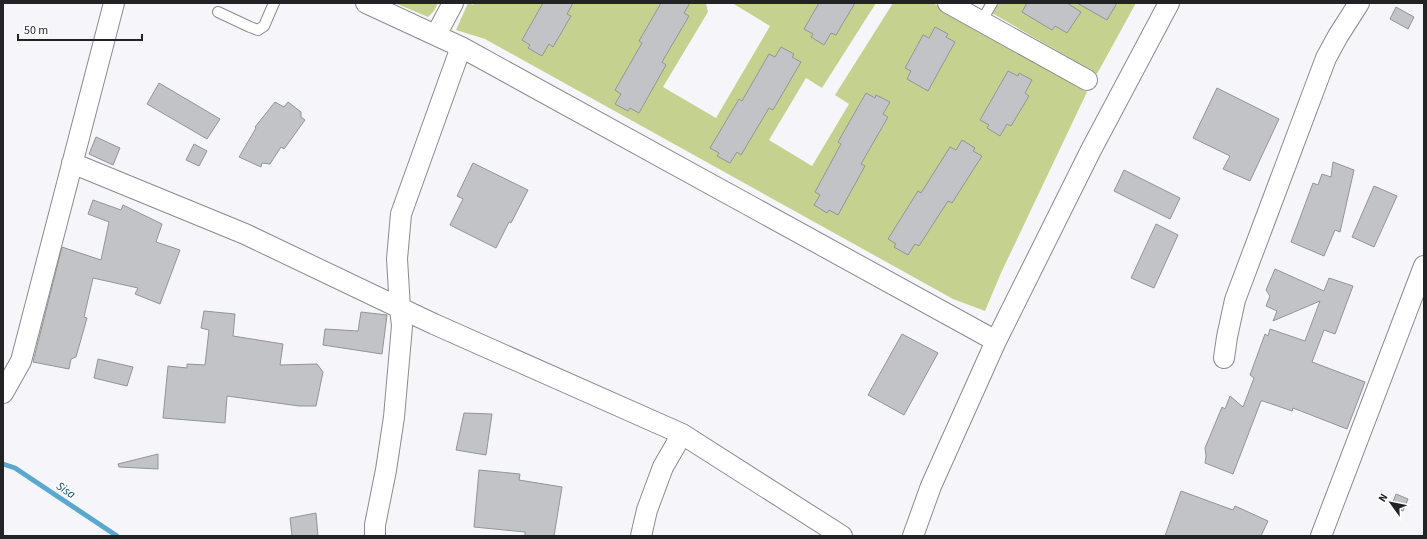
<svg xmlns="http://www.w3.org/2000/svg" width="1427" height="539" font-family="'Source Sans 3',sans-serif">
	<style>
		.green { fill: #c5d28f }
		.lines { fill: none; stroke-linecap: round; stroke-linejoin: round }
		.stream { stroke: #5aa8cd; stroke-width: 5 }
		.building { fill: #c2c3c7; stroke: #949498 }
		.service-casing { stroke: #8b8b8f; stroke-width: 12 }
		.minor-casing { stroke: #8b8b8f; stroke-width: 22 }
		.service { stroke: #fff; stroke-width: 10 }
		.minor { stroke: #fff; stroke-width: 20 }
		.labels { text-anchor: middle; stroke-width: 4; stroke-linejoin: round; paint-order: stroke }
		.water-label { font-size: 12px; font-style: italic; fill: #0b4d66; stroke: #fff }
	</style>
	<rect width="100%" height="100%" fill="#f6f6fa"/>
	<path class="green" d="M395 3H438L434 11 428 17Z
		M468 3 473 5 474 3H706L708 12 663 87 716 118 770 26 732 3H876L822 88 806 78 769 140 812 166 849 104 835 95 893 3H933L1087 92 1001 273 985 311 953 299 485 39 456 30Z
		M998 3H1136L1097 74 992 13Z"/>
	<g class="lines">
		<path class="stream" d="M3 464 15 468 117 536"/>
	</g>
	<path class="building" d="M543 3H573L567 14 571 16 553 47 549 44 542 56 528 48 530 45 522 40Z
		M661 3H690L684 13 689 16 662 62 666 65 639 113 630 108 628 111 615 104 621 94 615 90 642 43 639 41Z
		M819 3H855L836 35 831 33 824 45 811 37 813 34 804 29Z
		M1027 3H1067L1081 12 1067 33 1055 26 1052 30 1022 12Z
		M1077 3H1117L1107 20Z
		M1396 7 1414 17 1408 29 1390 19Z
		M935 27 948 34 946 37 955 42 928 91 907 79 911 71 905 68 923 35 929 38Z
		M781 47 794 54 792 57 801 62 773 110 769 108 741 155 737 152 730 163 717 156 719 153 710 148 739 99 742 101 769 54 775 57Z
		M1008 71 1018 76 1019 73 1032 80 1025 93 1029 96 1011 126 1007 124 1000 136 987 128 989 125 980 120Z
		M159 83 220 119 207 139 147 104Z
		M1217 88 1279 119 1250 181 1223 169 1230 156 1193 138Z
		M866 93 875 98 876 95 890 102 883 114 888 117 861 164 865 166 838 215 829 210 827 213 814 205 820 195 815 192 841 144 838 142Z
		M275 102 284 107 288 102 301 112V117L305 120 284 149 281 147 270 164 262 163 261 167 239 157 256 128 255 127Z
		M96 137 120 148 113 165 89 154Z
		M962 140 975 148 973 151 982 156 952 203 948 201 919 246 915 244 908 255 894 247 896 244 888 239 918 191 921 193 950 147 956 150Z
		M194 144 207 151 199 166 186 160Z
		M1333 162 1354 170 1340 232 1335 230 1324 256 1291 242 1313 183 1318 185 1322 174 1331 177Z
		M473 163 528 190 511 223 509 222 496 248 450 225 463 199 457 196Z
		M1124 170 1180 198 1170 219 1114 191Z
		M1374 186 1397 196 1374 247 1352 237Z
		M93 200 121 210 123 205 162 224 156 242 180 250 160 304 135 294 138 288 93 278 84 317 87 318 76 357 71 359 69 369 33 362 62 247 101 260 109 222 88 214Z
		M1156 224 1178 235 1154 288 1131 278Z
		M1275 269 1324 291 1329 278 1353 286 1335 334 1324 330 1312 362 1365 382 1347 429 1293 408 1292 411 1263 401H1261L1233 474 1205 463 1206 456 1205 448 1222 407 1225 409 1230 396 1243 407 1254 378 1250 375 1265 334 1268 336 1270 329 1305 341 1320 301 1273 321 1277 311 1266 306 1270 296 1266 290Z
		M204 311 235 314 233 336 283 344 280 365 317 364 323 372 316 406H299L227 396 225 423 163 418 168 366 187 368V364L205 365 209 330 201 328Z
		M361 312 387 315 382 354 323 345 325 329 358 331Z
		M902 334 938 353 904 415 868 395Z
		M98 359 133 367 127 386 94 378Z
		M464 413 492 414 486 455 456 450Z
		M158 454V469L119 467 118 464Z
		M479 470 520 474 519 480 562 487 554 536H525V532L474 527Z
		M1181 491 1233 510 1235 506 1268 521 1261 536H1165Z
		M1396 494 1408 499 1403 511 1391 507Z
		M316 513 318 536H292L290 518Z"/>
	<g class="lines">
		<g class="service-casing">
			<path id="service" d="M218 12 250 27 258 30 264 26 274 3
				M981 22 992 3"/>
		</g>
		<g class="minor-casing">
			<path id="minor" d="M366 3 461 47 996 341 931 486 913 536
				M948 3 1087 80
				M436 35 453 3
				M461 47 401 214 397 259 400 308 434 324 682 434 842 536
				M72 163 245 234 400 308 402 326 394 417 386 470 375 525V536
				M996 341 1091 150 1169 3
				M1224 358 1227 337 1235 300 1326 58 1338 36 1359 3
				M3 393 21 361 114 3
				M641 536 647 510 663 467 682 434
				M1321 536 1424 266"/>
		</g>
		<use href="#service" class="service"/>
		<use href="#minor" class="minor"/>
	</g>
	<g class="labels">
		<g class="water-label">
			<text transform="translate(66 490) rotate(34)" y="4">Sisa</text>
		</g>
	</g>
	<rect width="1427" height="539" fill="none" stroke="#232325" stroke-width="8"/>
	<g transform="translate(1391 503) rotate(303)" stroke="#ffffff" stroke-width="3" paint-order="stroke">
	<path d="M0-3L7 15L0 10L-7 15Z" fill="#232325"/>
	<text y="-6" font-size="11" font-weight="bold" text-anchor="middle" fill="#232325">N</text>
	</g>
	<path d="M18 34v6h124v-6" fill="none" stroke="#232325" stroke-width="2"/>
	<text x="24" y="34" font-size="12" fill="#232325" stroke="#ffffff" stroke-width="3" paint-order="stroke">50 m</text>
</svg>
